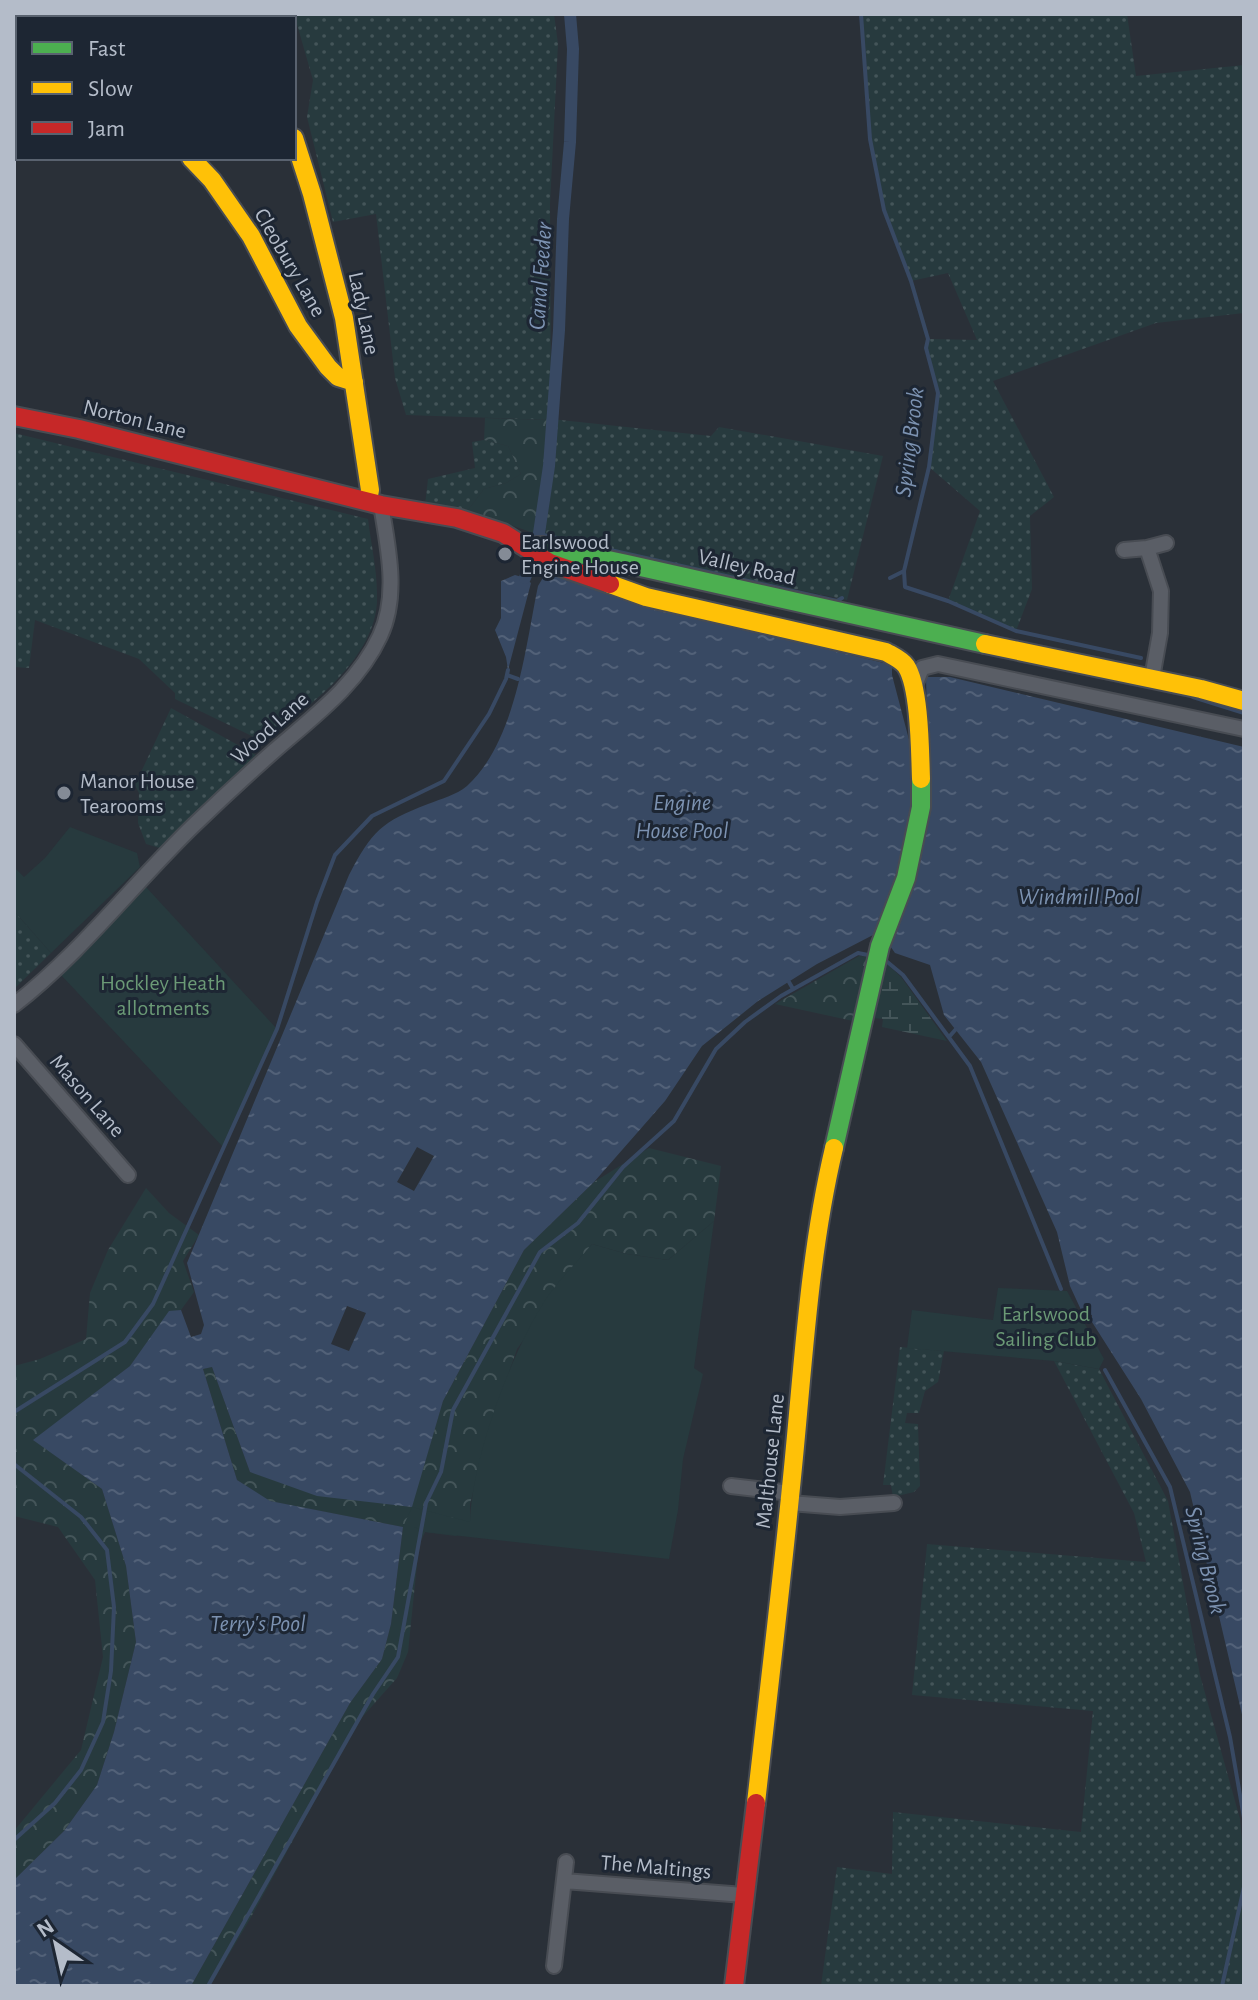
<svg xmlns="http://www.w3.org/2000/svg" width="1258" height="2000" font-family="'Alegreya Sans',sans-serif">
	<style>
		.grass { fill: url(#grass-dots) }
		.forest { fill: url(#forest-crowns) }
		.wetland { fill: url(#wetland-marsh) }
		.green { fill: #273a3e }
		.water { fill: url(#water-ripples); fill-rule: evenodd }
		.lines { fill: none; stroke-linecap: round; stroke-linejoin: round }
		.stream { stroke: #384963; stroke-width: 4 }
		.canal { stroke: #384963; stroke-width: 12 }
		.street-casing { stroke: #484c53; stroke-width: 18 }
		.fast-casing { stroke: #484c53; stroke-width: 22 }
		.slow-casing { stroke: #484c53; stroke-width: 22 }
		.jam-casing { stroke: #484c53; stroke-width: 22 }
		.street { stroke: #5a5e66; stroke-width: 14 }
		.fast { stroke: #4caf50; stroke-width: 18 }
		.slow { stroke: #ffc107; stroke-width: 18 }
		.jam { stroke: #c62828; stroke-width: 18 }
		.poi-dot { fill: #848b96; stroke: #1d2633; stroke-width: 3 }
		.labels { text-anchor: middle; stroke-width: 6; stroke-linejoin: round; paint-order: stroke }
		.street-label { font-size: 22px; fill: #b4bcc9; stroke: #1d2633 }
		.poi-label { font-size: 22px; fill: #b4bcc9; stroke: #1d2633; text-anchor: start }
		.park-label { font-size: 22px; fill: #6b9a76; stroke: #1d2633 }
		.water-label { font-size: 24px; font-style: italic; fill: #7c92b1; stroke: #1d2633 }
	</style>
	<defs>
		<pattern id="grass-dots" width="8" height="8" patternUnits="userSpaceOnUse" patternTransform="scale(2)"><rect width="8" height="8" fill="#273a3e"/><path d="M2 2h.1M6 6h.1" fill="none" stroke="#445559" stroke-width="1.8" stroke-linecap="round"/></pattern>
		<pattern id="forest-crowns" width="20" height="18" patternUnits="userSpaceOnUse" patternTransform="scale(2)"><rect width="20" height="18" fill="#273a3e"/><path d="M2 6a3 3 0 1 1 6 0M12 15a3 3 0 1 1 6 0" fill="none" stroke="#445559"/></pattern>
		<pattern id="wetland-marsh" width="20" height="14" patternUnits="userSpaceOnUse" patternTransform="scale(2)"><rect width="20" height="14" fill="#273a3e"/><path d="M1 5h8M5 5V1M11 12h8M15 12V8" fill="none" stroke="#445559"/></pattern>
		<pattern id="water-ripples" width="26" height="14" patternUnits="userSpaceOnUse" patternTransform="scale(2)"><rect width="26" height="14" fill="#384963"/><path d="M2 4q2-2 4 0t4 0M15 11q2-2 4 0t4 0" fill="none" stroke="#526178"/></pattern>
	</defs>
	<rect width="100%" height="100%" fill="#2a3038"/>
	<path class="grass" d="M294 14H554L558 44 550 204 551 419 711 436 719 427 883 456 847 600 539 535 549 466 550 420 406 415 395 378 376 214 333 222 307 117 313 80Z
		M861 14H1127L1136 76 1244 65V313L1156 323 993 381 1054 497 1030 516 1032 589 1016 631 948 601 980 511 929 467 938 393 926 348 928 339 977 340 948 273 911 281C892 235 876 188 870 138 865 97 864 55 861 14Z
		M14 433 368 519C371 544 377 569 377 594 380 657 308 708 262 741L175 699V693L139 659 35 620 29 668 14 667Z
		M484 440 508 446 521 474 506 483 484 489 468 510 425 505 428 479 475 468 472 442Z
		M171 708 256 755 163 849 146 844 138 823 139 793 135 785Z
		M14 911 51 953 14 989Z
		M900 1347 944 1351 938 1382 925 1391 919 1413H907L905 1423 918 1424 920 1486 914 1492 893 1497 891 1485H883Z
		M1054 1361 1099 1369 1168 1501 1200 1675 1240 1819 1244 1861V1986H821L837 1867 892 1874 893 1812 1081 1832 1093 1711 912 1695 927 1544 1146 1562 1134 1513Z"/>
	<path class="forest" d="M485 418 551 420 549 466 539 535 468 510 484 489 506 483 521 474 508 446 484 440Z
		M859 956 869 957 853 1021 775 1004Z
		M649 1148 721 1166 714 1221 668 1260 627 1254 592 1244 517 1349 491 1424 470 1504V1523L456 1536 425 1532 419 1545 408 1652 397 1678 357 1723 250 1919 210 1986H191L350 1703 382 1659 391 1624 403 1527 269 1501 237 1480 203 1369 212 1367 250 1472 411 1507 443 1401 524 1250 594 1182Z
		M146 1188 169 1213 199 1235 183 1261 194 1292 181 1310 169 1312 130 1366 34 1440 102 1489 126 1566 136 1642 114 1732 97 1785 64 1831 14 1880V1831L81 1750 103 1657 95 1580 58 1527 14 1516V1366L40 1359 86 1339 90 1293 108 1250Z"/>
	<path class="wetland" d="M885 962 901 977 947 1041 882 1027 883 1019 874 1018Z"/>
	<path class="green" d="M70 827 137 853 140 867 51 953 14 911V867L24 877 45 858Z
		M146 887 277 1029 223 1147 61 975Z
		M714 1221 694 1368 703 1374 683 1459 678 1510 669 1559 425 1532 414 1527H403L412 1507 470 1522C472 1458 512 1349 548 1296 561 1278 578 1261 592 1244L627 1254 668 1260Z
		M998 1288 1067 1291 1104 1359 1099 1369 1054 1361 907 1348 912 1310 993 1320Z"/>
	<path class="water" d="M555 572 635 602 892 665V675L913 755 912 815 897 883 873 935 817 964 758 1001 702 1046 665 1101 594 1182 524 1250 443 1401 412 1507 317 1496 250 1472 212 1367 203 1369 237 1480 270 1501 403 1527 391 1624 382 1659 350 1703 191 1986H14V1880L64 1831 97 1785 114 1732 136 1642 126 1566 102 1489 33 1440 130 1366 169 1311 181 1310 191 1337 201 1334 204 1325 187 1263 349 875C372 831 381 822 428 804 441 799 456 795 467 786 516 741 525 649 538 586L544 576ZM417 1147 434 1156 414 1191 397 1182ZM347 1306 366 1313 349 1351 331 1344Z
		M515 575 525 578 531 583 508 670 506 657 495 630 501 618V581Z
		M926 677H950L1244 747V1723L1190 1492 1141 1399 1092 1322V1315L1082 1312 1070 1286 1057 1232 981 1062 944 1015 930 965 895 953 888 943 929 796Z"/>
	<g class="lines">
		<path class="stream" d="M861 14 870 139 884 210 911 281 928 339 926 348 938 393 929 467 904 571 905 587 948 601 1016 631 1141 658
			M539 534 837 601 842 598
			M890 578 904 571
			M507 675 518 679
			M1193 697 1244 713
			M885 960 903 975 970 1066 1061 1289
			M789 982 793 989
			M949 1037 956 1029
			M1105 1370 1170 1487 1230 1737 1244 1818
			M14 1412 125 1342 153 1304 277 1029 317 902 335 855 372 816 444 781 489 714 506 679 508 670
			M14 1464 81 1517 107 1550 114 1607 111 1671 103 1722 81 1770 55 1803 14 1840
			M208 1986 373 1694 398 1657 426 1503 441 1472 453 1410 540 1252 578 1223 623 1167 674 1121 716 1049 745 1022 781 996 858 953 873 956
			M1222 1986 1244 1887"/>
		<path class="canal" d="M538 540 549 466 559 330 563 219 570 142 573 49 570 14
			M525 578 532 558"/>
		<g class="street-casing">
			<path id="street" d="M1147 548 1161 591 1160 633 1152 678
				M1124 550 1147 548 1166 543
				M914 688 922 668 938 664 1244 729
				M14 1005C81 953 134 883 194 825 220 800 247 775 274 751 313 717 358 684 380 636 399 596 388 547 381 505
				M14 1044 128 1175
				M731 1486 791 1493
				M790 1503 840 1507 894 1503
				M564 1881 744 1895
				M554 1966 566 1862"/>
		</g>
		<g class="fast-casing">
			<path id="fast" d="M58 14 62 18
				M527 547 542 546 627 564 985 644
				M834 1148 880 946 906 878 921 807V779"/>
		</g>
		<g class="slow-casing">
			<path id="slow" d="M294 138 312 194 344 318 370 490 368 501
				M191 158 212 180 251 236 298 326 328 367 338 377 354 382
				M610 584 646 597 886 652C893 656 902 660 906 666 920 687 920 753 921 779
				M985 644 1201 689 1244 701
				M756 1803C769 1687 783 1572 794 1457 804 1354 810 1249 834 1148"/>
		</g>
		<g class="jam-casing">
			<path id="jam" d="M253 14 254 18
				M14 416 79 429 381 505 457 518 503 533 550 563 610 584
				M734 1986 756 1803"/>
		</g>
		<use href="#street" class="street"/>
		<use href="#fast" class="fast"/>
		<use href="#slow" class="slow"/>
		<use href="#jam" class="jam"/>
	</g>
	<g class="poi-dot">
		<circle cx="505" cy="554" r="8"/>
		<circle cx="64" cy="793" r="8"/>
	</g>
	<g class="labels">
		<g class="street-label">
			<text transform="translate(291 262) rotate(60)" y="8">Cleobury Lane</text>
			<text transform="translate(365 313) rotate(78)" y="8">Lady Lane</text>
			<text transform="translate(135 418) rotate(14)" y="8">Norton Lane</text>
			<text transform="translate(747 566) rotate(13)" y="8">Valley Road</text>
			<text transform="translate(269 727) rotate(-42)" y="8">Wood Lane</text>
			<text transform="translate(88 1095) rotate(49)" y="8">Mason Lane</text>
			<text transform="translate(769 1461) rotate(-84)" y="8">Malthouse Lane</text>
			<text transform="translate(656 1866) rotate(5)" y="8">The Maltings</text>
		</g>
		<g class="poi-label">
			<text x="521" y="549">Earlswood<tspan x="521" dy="25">Engine House</tspan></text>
			<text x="80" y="788">Manor House<tspan x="80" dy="25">Tearooms</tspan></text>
		</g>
		<g class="park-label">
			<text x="163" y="990">Hockley Heath<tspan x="163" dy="25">allotments</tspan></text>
			<text x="1046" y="1321">Earlswood<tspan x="1046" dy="25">Sailing Club</tspan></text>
		</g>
		<g class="water-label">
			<text transform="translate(540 276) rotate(-86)" y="8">Canal Feeder</text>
			<text transform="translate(909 442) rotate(-83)" y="8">Spring Brook</text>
			<text x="682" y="810">Engine<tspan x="682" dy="28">House Pool</tspan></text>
			<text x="1079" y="904">Windmill Pool</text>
			<text transform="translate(1206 1560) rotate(76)" y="8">Spring Brook</text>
			<text x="258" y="1631">Terry's Pool</text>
		</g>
	</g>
	<rect width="1258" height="2000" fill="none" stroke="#b4bcc9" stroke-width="32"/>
	<rect x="16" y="16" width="280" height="144" fill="#1d2633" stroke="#59626f" stroke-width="2"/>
	<rect x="32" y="42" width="40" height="12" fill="#4caf50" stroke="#59626f" stroke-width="2"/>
	<text x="88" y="56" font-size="24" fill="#b4bcc9">Fast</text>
	<rect x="32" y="82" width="40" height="12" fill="#ffc107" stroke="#59626f" stroke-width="2"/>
	<text x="88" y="96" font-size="24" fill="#b4bcc9">Slow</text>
	<rect x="32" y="122" width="40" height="12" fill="#c62828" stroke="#59626f" stroke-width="2"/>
	<text x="88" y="136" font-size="24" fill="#b4bcc9">Jam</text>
	<g transform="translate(56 1944) rotate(326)" stroke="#1d2633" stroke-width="6" paint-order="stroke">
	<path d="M0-6L14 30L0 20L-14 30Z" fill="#b4bcc9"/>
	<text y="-12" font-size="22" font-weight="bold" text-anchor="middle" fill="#b4bcc9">N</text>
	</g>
</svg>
